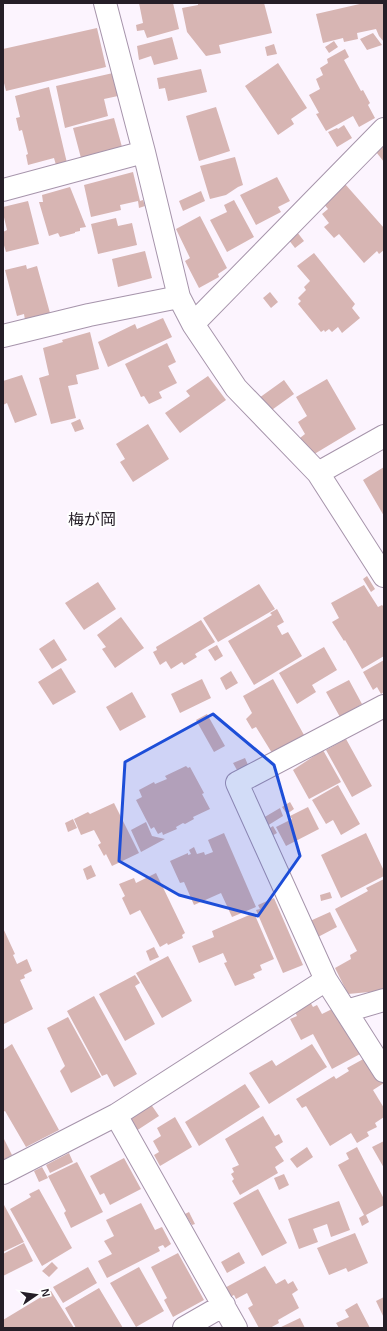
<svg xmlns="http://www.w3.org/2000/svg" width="387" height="1331" font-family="Arial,'Noto Sans JP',sans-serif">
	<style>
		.building { fill: #d7b5b3 }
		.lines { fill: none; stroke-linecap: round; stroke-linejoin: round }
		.minor-casing { stroke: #a694ab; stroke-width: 24 }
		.minor { stroke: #fff; stroke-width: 22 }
		.marked { fill: #1d4ed8; fill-opacity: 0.2; stroke: #1d4ed8; stroke-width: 3; stroke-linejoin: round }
		.labels { text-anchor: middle; stroke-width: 4; stroke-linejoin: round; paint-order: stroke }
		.quarter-label { font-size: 16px; fill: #251e27; stroke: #fff }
	</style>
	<rect width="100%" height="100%" fill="#fcf4fe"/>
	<path class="building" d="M139 3H173L179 29 147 38 144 30 137 31 136 25 143 23Z
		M198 3H264L272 33 219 45 221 53 206 56 187 32 182 8 198 5Z
		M364 3H384V42L379 36 376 29 357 33 358 39 344 42 343 38 323 43 316 14Z
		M97 28 106 67 6 91 3 79V49Z
		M373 33 382 45 367 50 360 39Z
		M172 37 178 59 154 65 151 56 139 60 137 46Z
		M334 41 338 47 329 53 325 47Z
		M274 44 277 54 267 56 265 47Z
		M345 49 349 57 344 60 361 91 363 90 370 103 368 105 375 118 359 127 353 116 326 131 316 114 319 113 309 95 320 89 316 79 323 75 320 68 328 63 327 59Z
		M278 63 307 108 291 119 294 124 278 135 245 86Z
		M201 69 207 92 168 101 165 88 159 89 157 78Z
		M113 73 118 96 104 99 108 116 65 128 56 86Z
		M49 87 67 163 56 165 54 158 28 165 26 155 28 154 22 130 19 131 16 118 20 117 15 96Z
		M216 107 230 151 199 161 186 116Z
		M114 118 122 147 81 158 73 128Z
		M344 125 352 138 337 147 328 132 337 128 338 129Z
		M384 139V162L373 148Z
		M235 157 243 185 238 187 226 195 210 199 200 166Z
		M133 172 140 201 143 200 145 206 139 208 138 201 120 205 121 210 91 217 84 185Z
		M277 177 290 201 278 207 281 212 256 225 240 195Z
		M345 184 384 228V250L379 254 377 251 364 263 339 234 334 238 324 227 329 223 322 214 328 209 323 203Z
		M70 187 86 227 80 228V231L75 232V233L60 237 58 233 49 236 39 202H43L42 195Z
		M201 191 205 201 183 211 179 201Z
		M234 200 254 237 227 252 210 220 227 212 224 205Z
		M28 201 39 244 6 252 3 242V232L7 230 3 213V207Z
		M200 216 227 268 218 274 219 277 199 288 185 261 190 258 176 229Z
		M116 218 118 226 132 223 137 245 98 254 91 224Z
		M297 232 304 241 295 248 288 239Z
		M145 251 152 278 118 287 112 259Z
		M314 253 355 304 352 308 360 318 342 333 338 327 332 332 329 329 325 332 324 330 321 332 298 304 301 301 298 298 306 290 304 287 310 281 297 266Z
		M26 265 27 269 37 266 50 313 25 320 24 314 17 316 5 270Z
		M270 292 278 302 271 308 263 298Z
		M163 318 172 337 108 367 98 342 135 324 137 329Z
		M90 332 99 369 76 375 78 384 68 386 76 418 51 424 39 378 49 375 43 348 63 342 62 340Z
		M167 343 176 362 168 366 177 383 159 392 162 398 149 404 144 396 141 397 125 364Z
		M22 375 37 415 15 423 7 403 3 405V381Z
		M208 376 226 400 180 433 165 413 190 396 186 391Z
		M327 379 356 429 311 456 300 438 305 434 298 422 307 416 296 397Z
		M284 380 294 394 269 412 259 398Z
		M80 419 84 429 75 432 71 423Z
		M148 424 169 459 133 482 120 462 125 459 116 444Z
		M384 467V516L363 480Z
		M367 576 375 589 371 592 363 579Z
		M98 582 116 609 84 630 65 603Z
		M259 584 275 609 218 642 203 618Z
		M364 585 378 607 382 605 384 607V618L383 619 384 621V656L362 669 345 640 344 641 332 622 339 618 331 603Z
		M277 609 284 622 277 626 282 635 288 632 302 656 254 685 228 641 272 615 270 613Z
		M121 617 144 648 115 668 102 649 106 647 97 635Z
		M201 620 215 642 195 654 197 657 184 665 182 662 171 669 166 661 160 665 153 652 157 650 156 647Z
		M54 639 67 660 52 669 39 649Z
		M217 645 223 656 215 661 208 650Z
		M324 647 337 670 312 685 316 692 297 704 279 673Z
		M384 660V692L381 694 377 687 373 690 363 672Z
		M61 668 76 692 53 705 38 682Z
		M231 671 238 683 226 690 220 678Z
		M202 679 211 698 180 713 171 694Z
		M273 679 304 735 272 753 256 727 252 729 246 719 252 713 243 696Z
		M349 680 362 704 340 717 326 692Z
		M132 692 146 717 120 731 106 707Z
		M207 714 225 746 214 752 196 720Z
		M346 739 372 786 352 797 326 750Z
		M323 750 341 782 309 799 293 770Z
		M245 758 248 765 237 770 233 763Z
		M186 766 188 768 190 767 204 793 202 794 210 809 193 817 194 819 185 824 183 823 176 827 177 829 163 835 162 832 158 834 154 827 151 829 136 800 142 797 139 790 154 782 155 784 167 779 165 776Z
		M338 785 360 824 341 835 333 820 326 824 312 800Z
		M290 802 294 809 287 814 282 807Z
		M114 803 139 853 112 866 106 854 104 856 98 845 101 843 94 830 81 835 74 819 88 812 90 814Z
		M308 807 319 829 286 846 276 827 292 819 290 816Z
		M280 808 283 816 267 826 263 818Z
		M73 819 77 828 68 832 65 823Z
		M146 822 152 836 165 839 141 852 131 830Z
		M273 826 277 833 270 837 267 830Z
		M224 833 256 907 232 917 221 893 194 905 184 882 180 883 170 861 188 853V855L191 854 189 850 194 847 197 854 204 852 205 855 213 852 208 840Z
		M366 833 384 871V876L341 898 321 855Z
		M91 865 96 876 87 880 83 869Z
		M156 873 185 933 182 935 183 938 168 945 167 943 160 947 140 910 130 915 122 898 125 896 119 884 134 878 136 883Z
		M384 879V989L380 991 348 994 335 968 351 959 350 955 357 951 335 909 368 891 366 888Z
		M330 892 332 898 321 901 320 895Z
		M274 898 303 965 283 973 256 910 260 909 258 905Z
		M330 912 337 927 318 937 310 921Z
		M254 913 274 959 260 965 262 970 253 974 255 978 235 986 224 963 227 962 223 953 199 963 192 946 214 937 212 931Z
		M3 928 15 954 13 955 17 964 27 959 32 971 24 975 25 978 20 980 33 1009 4 1024Z
		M154 947 159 957 150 961 146 951Z
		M168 956 192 1001 162 1018 136 973Z
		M135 975 140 983 135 986 155 1024 125 1041 99 994Z
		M94 996 137 1074 114 1087 107 1074 102 1076 67 1011Z
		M309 1000 313 1007 317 1005 322 1014 332 1009 362 1053 332 1069 313 1034 301 1040 290 1019 297 1016 293 1008Z
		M68 1017 101 1077 71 1093 60 1071 65 1066 47 1028Z
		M12 1044 59 1130 26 1147 5 1111 3 1112V1050Z
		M312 1044 327 1067 269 1104 249 1073 272 1060 276 1066Z
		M367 1057 384 1083 373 1090 384 1108V1117L375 1123 377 1127 367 1132 369 1136 357 1143 351 1133 330 1146 306 1106 302 1108 296 1099 334 1076 336 1079 349 1071 347 1068Z
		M245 1084 260 1107 199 1146 185 1122Z
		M150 1103 159 1116 136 1131 127 1118Z
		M263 1116 275 1136 279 1134 283 1142 275 1147 284 1161 275 1167 278 1173 240 1195 232 1181 234 1179 231 1174 234 1172 232 1168 239 1165 225 1139Z
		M175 1117 192 1147 160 1166 154 1155 159 1152 153 1141 161 1136 157 1128Z
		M3 1137 12 1155 3 1160Z
		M384 1141V1168L372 1147Z
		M307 1147 313 1157 297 1168 290 1159Z
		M357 1147 384 1199V1205L366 1215 369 1222 362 1226 359 1218 364 1215 338 1165 349 1159 346 1153Z
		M69 1153 73 1162 50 1173 46 1165Z
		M124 1158 141 1189 110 1205 104 1193 100 1195 90 1176Z
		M77 1162 103 1212 71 1228 64 1213 66 1211 48 1176Z
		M42 1167 48 1178 39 1182 34 1171Z
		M284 1174 289 1185 279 1190 274 1178Z
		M39 1189 72 1248 42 1266 10 1209 31 1197 29 1194Z
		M258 1189 287 1243 262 1256 233 1203Z
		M339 1201 350 1230 331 1237 327 1224 313 1229 318 1242 299 1249 288 1219Z
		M3 1203 24 1242 3 1252Z
		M141 1203 155 1230 162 1227 171 1244 165 1248 163 1245 158 1247 160 1251 107 1278 98 1261 112 1254 104 1241 114 1236 106 1220Z
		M189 1212 195 1224 192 1225 185 1214Z
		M355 1233 368 1263 348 1272 346 1268 329 1275 317 1248Z
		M24 1243 33 1261 3 1276V1254Z
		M239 1252 245 1263 227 1273 221 1262Z
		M178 1253 204 1300 173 1317 164 1300 167 1298 151 1267Z
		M52 1262 58 1268 49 1277 42 1271Z
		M265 1266 276 1284 285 1279 288 1284 293 1281 298 1290 292 1294 299 1308 278 1320 279 1323 270 1328H259L248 1308 253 1305 247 1293 236 1299 234 1295 224 1300 219 1291Z
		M88 1267 97 1283 63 1303 53 1287Z
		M139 1267 164 1311 136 1327 110 1283Z
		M99 1288 123 1328H76L65 1308Z
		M51 1291 74 1328H3V1320Z
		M384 1297V1318L376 1301Z
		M357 1303 370 1328H339L336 1323 349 1317 345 1310Z
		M300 1318 305 1328H279Z"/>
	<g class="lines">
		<g class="minor-casing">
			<path id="minor" d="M105 3 144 152 179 297 193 324 236 388 318 473 384 576
				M3 190 144 152
				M193 324 384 129
				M3 336 89 315 179 297
				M318 473 384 436
				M384 706 237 783 326 980 384 1071
				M346 1011 384 1000
				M116 1115 236 1328
				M3 1173 116 1115 326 980
				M184 1328 224 1305"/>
		</g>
		<use href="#minor" class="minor"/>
	</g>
	<path class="marked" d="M213 714 274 765 300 856 258 916 179 895 119 861 125 762Z"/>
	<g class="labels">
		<g class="quarter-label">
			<text x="92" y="525">梅が岡</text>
		</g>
	</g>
	<rect width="387" height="1331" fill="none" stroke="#251e27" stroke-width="8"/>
	<g transform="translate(36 1295) rotate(77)" stroke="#ffffff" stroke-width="3" paint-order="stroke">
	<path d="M0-3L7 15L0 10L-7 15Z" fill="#251e27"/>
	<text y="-6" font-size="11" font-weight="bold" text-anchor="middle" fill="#251e27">N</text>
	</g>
</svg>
